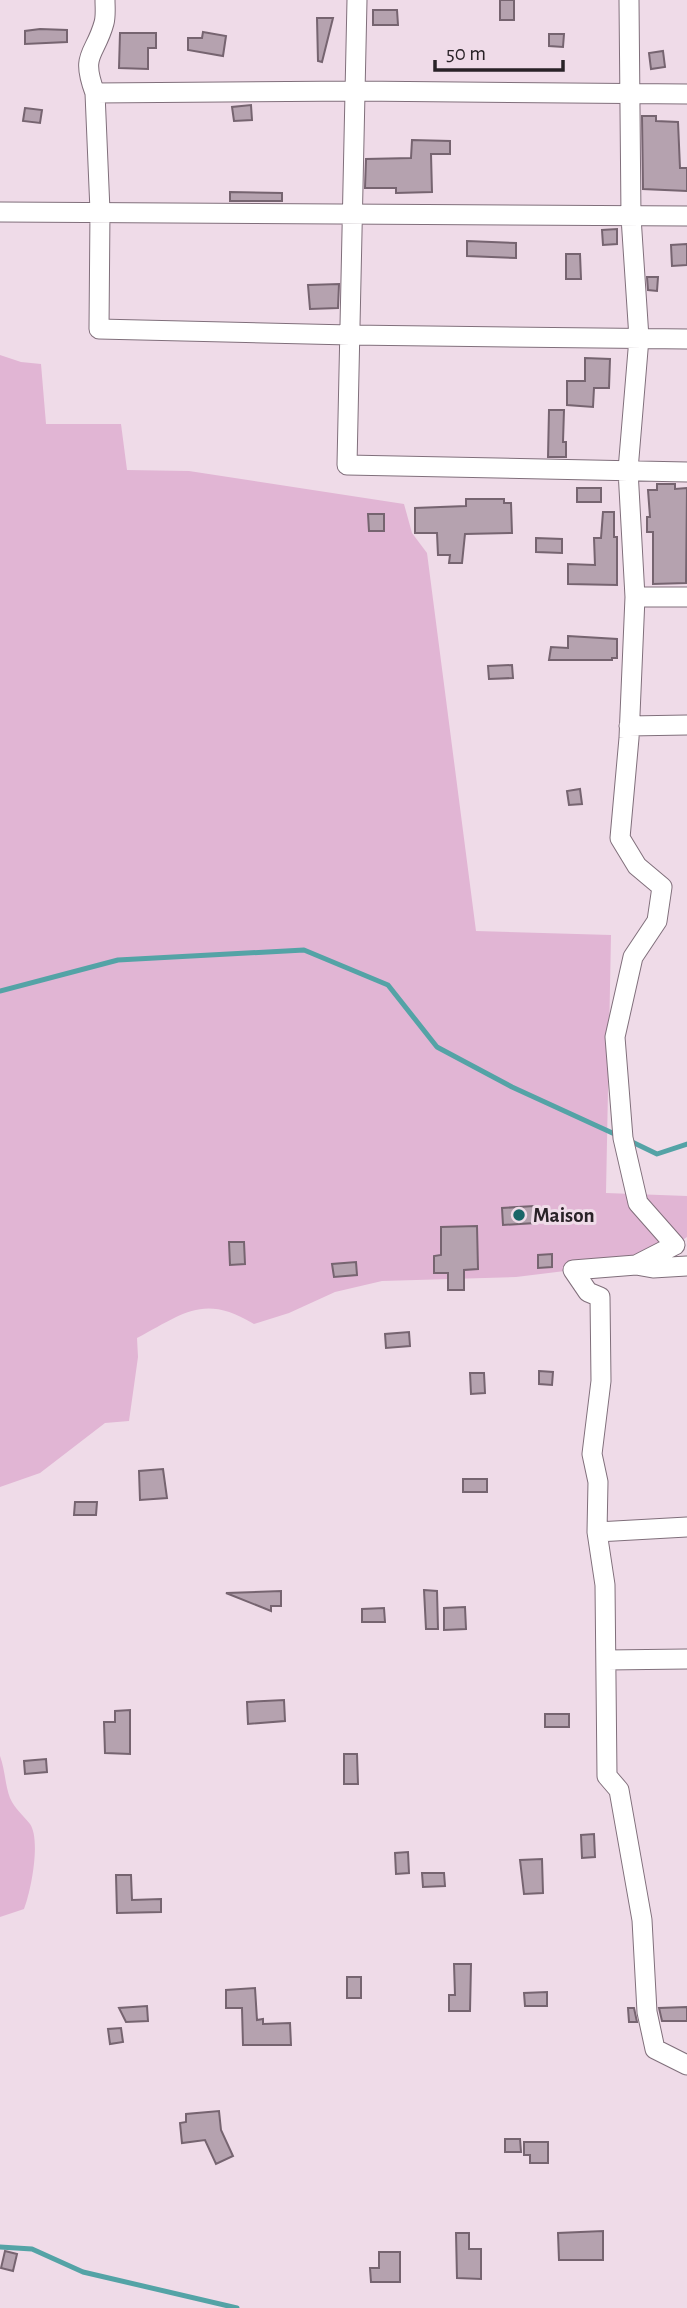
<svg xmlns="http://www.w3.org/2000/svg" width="687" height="2308" font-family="'Alegreya Sans',sans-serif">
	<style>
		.green { fill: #e1b5d4 }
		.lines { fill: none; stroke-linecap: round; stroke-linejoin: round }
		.stream { stroke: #54a3a6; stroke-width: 5 }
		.building { fill: #b5a2af; stroke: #766470; stroke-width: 2 }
		.minor-casing { stroke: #806f7b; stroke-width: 21 }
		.minor { stroke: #fff; stroke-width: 19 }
		.poi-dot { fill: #186668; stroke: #efdbe8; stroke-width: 2.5 }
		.labels { text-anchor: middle; stroke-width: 6; stroke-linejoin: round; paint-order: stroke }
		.poi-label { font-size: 21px; font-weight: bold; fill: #292227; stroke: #efdbe8; text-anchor: start }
	</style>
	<rect width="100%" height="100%" fill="#efdbe8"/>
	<path class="green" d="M0 355 21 362 41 364 46 424H121L127 470 189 471 404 504 412 533 427 553 476 931 611 935 606 1193 687 1196V1237L675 1245 636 1265 573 1270 516 1277 382 1281 335 1292 289 1313 254 1324C203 1293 183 1314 137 1338L138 1357 129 1421 105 1423 40 1473 0 1487Z
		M0 1756C5 1769 5 1785 10 1798 15 1809 23 1815 30 1824 41 1840 31 1891 24 1909L0 1917Z"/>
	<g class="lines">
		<path class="stream" d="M0 991 118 960 304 950 388 985 437 1047 512 1087 619 1136
			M628 1140 657 1154 687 1144
			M0 2247 32 2249 83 2272 237 2308"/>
	</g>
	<path class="building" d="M500 0H514V20H500Z
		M373 10H397L398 25H373Z
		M317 18H333L322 62 318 61Z
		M40 29 67 30V42L25 44V31Z
		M203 32 226 36 223 56 188 50V38H202Z
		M120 33H156V48H148V69L119 68Z
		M549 34H564L563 47 549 46Z
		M663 51 665 67 651 69 649 53Z
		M251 105 252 120 234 121 232 107Z
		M25 108 42 110 40 123 23 121Z
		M642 116H656V121L678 122 680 168H687V191L643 189Z
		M412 140 450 141V154H431L432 192 396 193V188H365L366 159 411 158Z
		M230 192 282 193V201H230Z
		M617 229V244L603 245 602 230Z
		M467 241 516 243V258L467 256Z
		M687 244V265L672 266 671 245Z
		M566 254H580L581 279H566Z
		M647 277H658L657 291 648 290Z
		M339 284 338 308 310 309 308 285Z
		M585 358 610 359 609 388H594L593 407 567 405V381H585Z
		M549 410H564L563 442H566V457H548Z
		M657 484H675V489L687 488 686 583 653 584V532H647V517H650L648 490H657Z
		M577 488H601V502H577Z
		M466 499H504V503H511L512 533 465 534 462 563H449L450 555H438L437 533H415V508L466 506Z
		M603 512H614V537H617V585L568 584V564L595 565 594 538H601Z
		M368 514H384V531H369Z
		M536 538 562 539V553L536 552Z
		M568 636 617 639V658H612V660H549L551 647 568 648Z
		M512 665 513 678 489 679 488 666Z
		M580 789 582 804 569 805 567 791Z
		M534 1206 535 1223 503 1225 502 1208Z
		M477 1226 478 1269 464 1270V1290H448V1273H434V1256L441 1255V1227Z
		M229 1242H244L245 1264 230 1265Z
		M552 1254V1267L538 1268V1255Z
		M356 1262 357 1275 334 1277 332 1264Z
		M409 1332 410 1346 386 1348 385 1334Z
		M539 1371 553 1372 552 1385 539 1384Z
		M470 1373H484L485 1393 471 1394Z
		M163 1469 167 1498 140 1500 139 1471Z
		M463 1479H487V1492H463Z
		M75 1502H97L96 1515H74Z
		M424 1590 437 1591 438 1629H426Z
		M281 1591V1606H271V1611L226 1593Z
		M465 1607 466 1629 444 1630V1608Z
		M384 1608 385 1622H362V1609Z
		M284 1700 285 1721 248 1724 247 1702Z
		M130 1710V1754L105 1753 104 1722H115V1711Z
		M545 1714H569V1727H545Z
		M344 1754H357L358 1784H344Z
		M46 1759 47 1772 25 1774 24 1761Z
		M594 1834 595 1857 582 1858 581 1835Z
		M408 1852 409 1873 396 1874 395 1853Z
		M542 1859 543 1893 524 1894 520 1860Z
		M422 1873H444L445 1886 423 1887Z
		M116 1875H131L132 1900 161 1899V1912L117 1913Z
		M454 1964H471L470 2011H449V1995H455Z
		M347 1977H361V1998H347Z
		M255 1988 257 2020 263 2019V2024L290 2023 291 2045H243L242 2008H226V1990Z
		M547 1992V2006H525L524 1993Z
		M147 2006 148 2021 126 2022 119 2008Z
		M687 2007V2021H662L659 2008Z
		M628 2008H634L637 2022H629Z
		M121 2028 123 2042 110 2044 108 2029Z
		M219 2111 221 2130 233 2156 216 2164 205 2140 182 2143 180 2123 186 2122V2114Z
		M505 2139H520L521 2152H505Z
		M524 2142H548V2163H530V2155H524Z
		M603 2231V2260H559L558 2233Z
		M456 2233H469V2249H481V2279L457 2278Z
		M5 2251 17 2254 13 2271 1 2268Z
		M379 2252H400V2282H371L370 2268H379Z"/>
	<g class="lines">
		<g class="minor-casing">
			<path id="minor" d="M105 0C105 7 106 16 104 23 95 56 80 53 95 93L100 211 99 329 350 335 687 339
				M357 0 347 465 687 472
				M629 0 631 217 639 338 628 470 635 597 629 738 620 838 637 866 662 887 657 921 633 957 615 1037 623 1138 638 1203 675 1245 636 1265 573 1270 588 1292 600 1297 601 1381 592 1454 598 1482 597 1532 605 1585 607 1776 619 1790 642 1920 647 2012 655 2049 687 2065
				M95 93 356 91 687 94
				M0 212 687 216
				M635 597H687
				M629 726 687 725
				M636 1265 653 1268 687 1266
				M597 1532 687 1527
				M607 1660 687 1659"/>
		</g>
		<use href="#minor" class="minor"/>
	</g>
	<circle class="poi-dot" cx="519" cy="1215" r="7"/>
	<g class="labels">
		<g class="poi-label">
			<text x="533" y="1222">Maison</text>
		</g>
	</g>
	<path d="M435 60v10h128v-10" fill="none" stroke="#292227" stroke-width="3.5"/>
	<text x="446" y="60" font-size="21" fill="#292227" stroke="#efdbe8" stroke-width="5" paint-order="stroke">50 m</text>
</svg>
